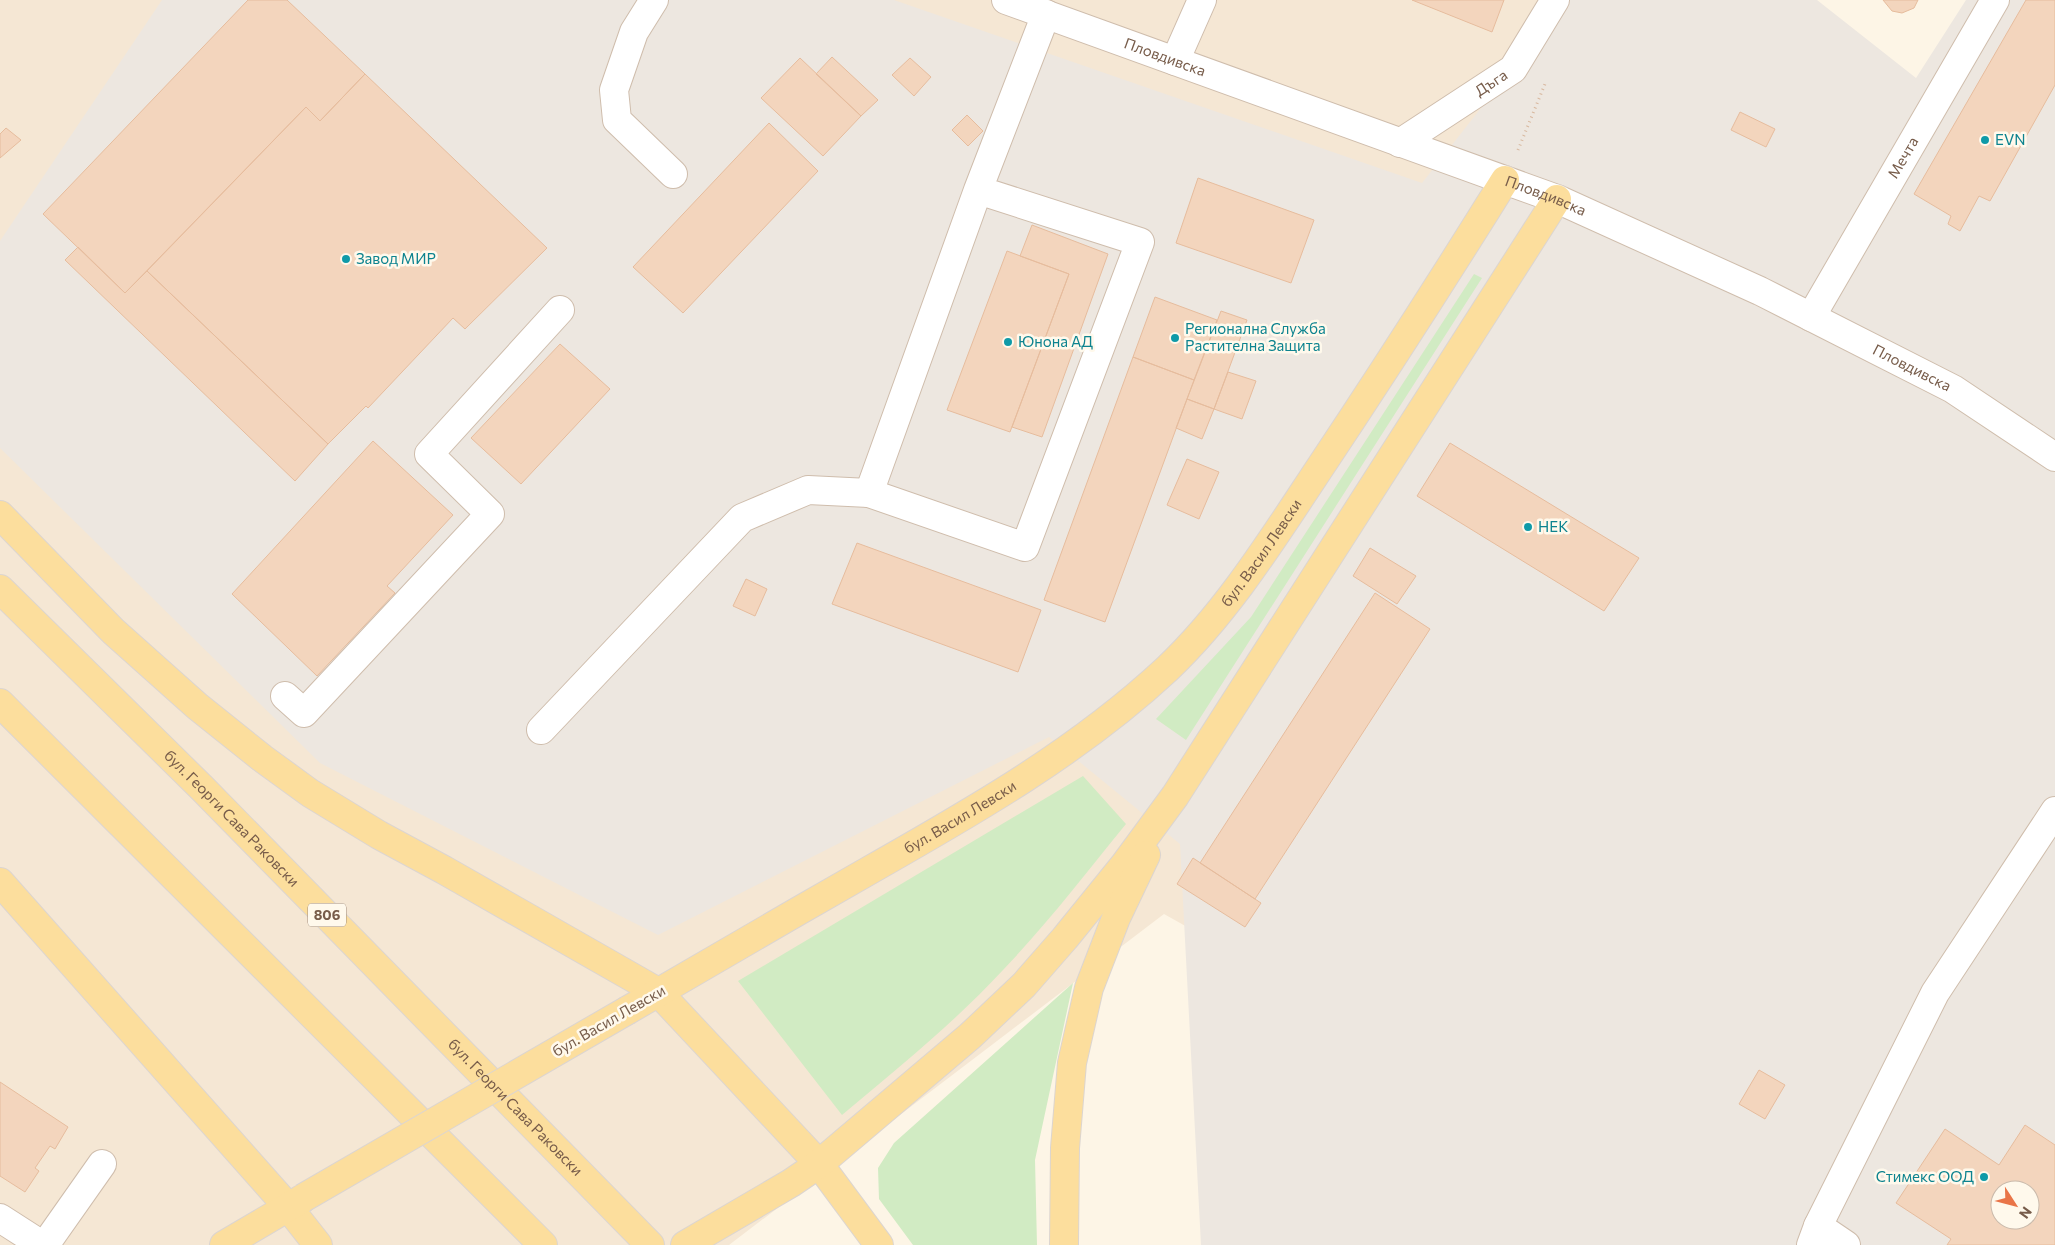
<svg xmlns="http://www.w3.org/2000/svg" width="2055" height="1245" font-family="Commissioner,sans-serif">
	<style>
		.residential { fill: #f5e7d4 }
		.industrial { fill: #ede7e0; fill-rule: evenodd }
		.green { fill: #d1ebc3 }
		.building { fill: #f3d5bd; stroke: #e6bc9d; fill-rule: evenodd }
		.lines { fill: none; stroke-linecap: round; stroke-linejoin: round }
		.minor-casing { stroke: #cfbdac; stroke-width: 30 }
		.major-casing { stroke: #dcd5d0; stroke-width: 30 }
		.path { stroke: #d8b89f; stroke-width: 3; stroke-dasharray: 1 4; stroke-linecap: butt }
		.minor { stroke: #fff; stroke-width: 28 }
		.major { stroke: #fcde9d; stroke-width: 28 }
		.major-bridge-casing { stroke: #dcd5d0; stroke-width: 30; stroke-linecap: butt }
		.major-bridge { stroke: #fcde9d; stroke-width: 28 }
		.culture-dot { fill: #0f9aa8; stroke: #fff9ec; stroke-width: 2 }
		.labels { text-anchor: middle; stroke-width: 5; stroke-linejoin: round; paint-order: stroke }
		.shield { fill: #fff9ec; stroke: #a08b7b; stroke-width: 1 }
		.shield-label { font-size: 14px; font-weight: bold; fill: #775c4a }
		.street-label { font-size: 15px; fill: #775c4a; stroke: #fff9ec }
		.culture-label { font-size: 15px; fill: #0d838f; stroke: #fff9ec; text-anchor: start }
	</style>
	<rect width="100%" height="100%" fill="#fdf5e6"/>
	<path class="residential" d="M0 0H1541L1647 1185 1164 914 729 1245H0Z"/>
	<path class="industrial" d="M162 0H894L1422 183 1566 0H1817L1916 78 1966 0H2055V1245H1201L1180 844 1049 737 658 935 320 763 0 448V241ZM2000 1190H2030V1220H2000Z"/>
	<path class="green" d="M1474 274 1482 278 1186 740 1156 719 1251 617Z
		M1083 776 1126 824C1086 873 1047 924 1003 970 954 1023 898 1068 842 1115L738 981Z
		M1073 983 1035 1160 1037 1245H913L879 1199 878 1168 894 1143Z"/>
	<path class="building" d="M248 0H287L365 74 320 121 306 107 125 293 43 214Z
		M1412 0H1504L1492 32Z
		M1883 0H1918L1914 8 1902 13 1892 11Z
		M2026 0H2055V85L1990 201 1979 196 1960 231 1948 224 1951 216 1914 194Z
		M832 57 878 100 861 116 816 74Z
		M800 58 861 116 823 156 761 98Z
		M910 58 931 77 914 96 892 75Z
		M365 74 547 248 465 329 453 318 368 408 366 406 328 444 147 271 306 107 320 121Z
		M1740 112 1775 129 1766 147 1731 130Z
		M967 115 983 131 968 146 952 130Z
		M769 123 818 171 683 313 633 267Z
		M6 128 21 140 0 158V134Z
		M1198 178 1314 220 1291 283 1176 243Z
		M1032 225 1108 254 1042 437 1012 427 1069 274 1020 256Z
		M78 247 125 293 147 271 328 444 295 481 65 260Z
		M1007 251 1069 274 1010 432 947 410Z
		M1155 297 1217 320 1194 380 1133 357Z
		M1221 311 1247 320 1214 409 1187 399Z
		M560 344 610 389 521 484 471 438Z
		M1133 357 1194 380 1105 622 1044 600Z
		M1228 372 1256 381 1242 419 1214 409Z
		M1187 399 1214 409 1202 439 1176 428Z
		M373 441 453 515 387 586 395 593 317 676 232 594Z
		M1450 443 1639 558 1604 611 1417 496Z
		M1187 459 1219 472 1199 519 1167 505Z
		M857 543 1041 610 1018 672 832 604Z
		M1370 548 1416 576 1397 604 1353 576Z
		M746 579 767 589 755 616 733 606Z
		M1375 593 1430 629 1255 899 1200 863Z
		M1193 858 1261 903 1245 927 1177 884Z
		M1759 1070 1785 1085 1765 1119 1739 1104Z
		M0 1082 68 1127 55 1149 50 1146 35 1168 39 1171 25 1192 0 1176Z
		M2025 1125 2055 1145V1245H1947L1951 1239 1896 1203 1945 1129 1999 1165ZM2000 1190H2030V1220H2000Z"/>
	<g class="lines">
		<g class="minor-casing">
			<g id="minor">
				<path d="M654 0 634 32 614 90 617 120 673 174"/>
				<path id="s1" d="M1006 0 1557 199 1760 291 1953 389 2055 457"/>
				<path d="M1175 61 1202 0"/>
				<path id="s2" d="M1400 143 1513 69 1555 0"/>
				<path d="M978 190 869 493 1025 547 1140 242 978 190 1046 14"/>
				<path id="s3" d="M1811 317 1995 0"/>
				<path d="M285 696 304 713 490 514 429 454 560 310"/>
				<path d="M541 730 742 518 808 490 869 493"/>
				<path d="M0 1218 42 1245"/>
				<path d="M1818 1226 1846 1245"/>
				<path d="M45 1245 102 1164"/>
				<path d="M1811 1245 1818 1226 1935 993 2055 811"/>
			</g>
		</g>
		<g class="major-casing">
			<g id="major">
				<path d="M0 515 113 631 197 706 262 758 310 793 379 835 444 870 658 992 819 1164 879 1245"/>
				<path id="s4" d="M0 589 202 788 650 1245"/>
				<path d="M0 703 543 1245"/>
				<path d="M0 882 288 1207 318 1245"/>
				<path id="s5" d="M628 1010C709 963 789 916 870 870 974 811 1079 751 1167 669 1227 612 1272 540 1317 472 1381 376 1444 278 1505 180"/>
				<path d="M224 1245 302 1199"/>
				<path d="M685 1245 791 1183 819 1164 970 1036 1024 985 1065 938 1125 864 1175 796 1557 199"/>
				<path d="M1064 1245 1065 1148 1072 1063 1089 988 1116 918 1146 855"/>
			</g>
		</g>
		<path class="path" d="M1518 150 1545 84"/>
		<use href="#minor" class="minor"/>
		<use href="#major" class="major"/>
		<g class="major-bridge-casing">
			<path id="major-bridge" d="M303 1198 628 1010"/>
		</g>
		<use href="#major-bridge" class="major-bridge"/>
	</g>
	<g class="culture-dot">
		<circle cx="1985" cy="140" r="5"/>
		<circle cx="346" cy="259" r="5"/>
		<circle cx="1175" cy="338" r="5"/>
		<circle cx="1008" cy="342" r="5"/>
		<circle cx="1528" cy="527" r="5"/>
		<circle cx="1984" cy="1177" r="5"/>
	</g>
	<g class="labels">
		<rect class="shield" x="308" y="903.5" width="38" height="23" rx="4"/>
		<g class="shield-label">
			<text x="327" y="920">806</text>
		</g>
		<g class="street-label">
			<text dy="5" stroke="none"><textPath href="#s1" startOffset="169">Пловдивска</textPath></text>
			<text dy="5" stroke="none"><textPath href="#s2" startOffset="109">Дъга</textPath></text>
			<text dy="5" stroke="none"><textPath href="#s3" startOffset="184">Мечта</textPath></text>
			<text dy="5" stroke="none"><textPath href="#s1" startOffset="574">Пловдивска</textPath></text>
			<text dy="5" stroke="none"><textPath href="#s1" startOffset="979">Пловдивска</textPath></text>
			<text dy="5" stroke="none"><textPath href="#s5" startOffset="789">бул. Васил Левски</textPath></text>
			<text dy="5" stroke="none"><textPath href="#s5" startOffset="384">бул. Васил Левски</textPath></text>
			<text dy="5" stroke="none"><textPath href="#s4" startOffset="326">бул. Георги Сава Раковски</textPath></text>
			<text transform="translate(609 1021) rotate(-30)" y="5">бул. Васил Левски</text>
			<text dy="5" stroke="none"><textPath href="#s4" startOffset="731">бул. Георги Сава Раковски</textPath></text>
		</g>
		<g class="culture-label">
			<text x="1995" y="145">EVN</text>
			<text x="356" y="264">Завод МИР</text>
			<text x="1185" y="334">Регионална Служба<tspan x="1185" dy="17">Растителна Защита</tspan></text>
			<text x="1018" y="347">Юнона АД</text>
			<text x="1538" y="532">НЕК</text>
			<text x="1974" y="1182" text-anchor="end">Стимекс ООД</text>
		</g>
	</g>
	<g transform="translate(2015 1205) rotate(126)"><circle r="24" fill="#fff9ec" stroke="#c9baab"/>
	<path d="M0-4L9 19L0 12L-9 19Z" fill="#e97548"/>
	<text y="-8" font-size="14" font-weight="bold" text-anchor="middle" fill="#775c4a">N</text>
	</g>
</svg>
